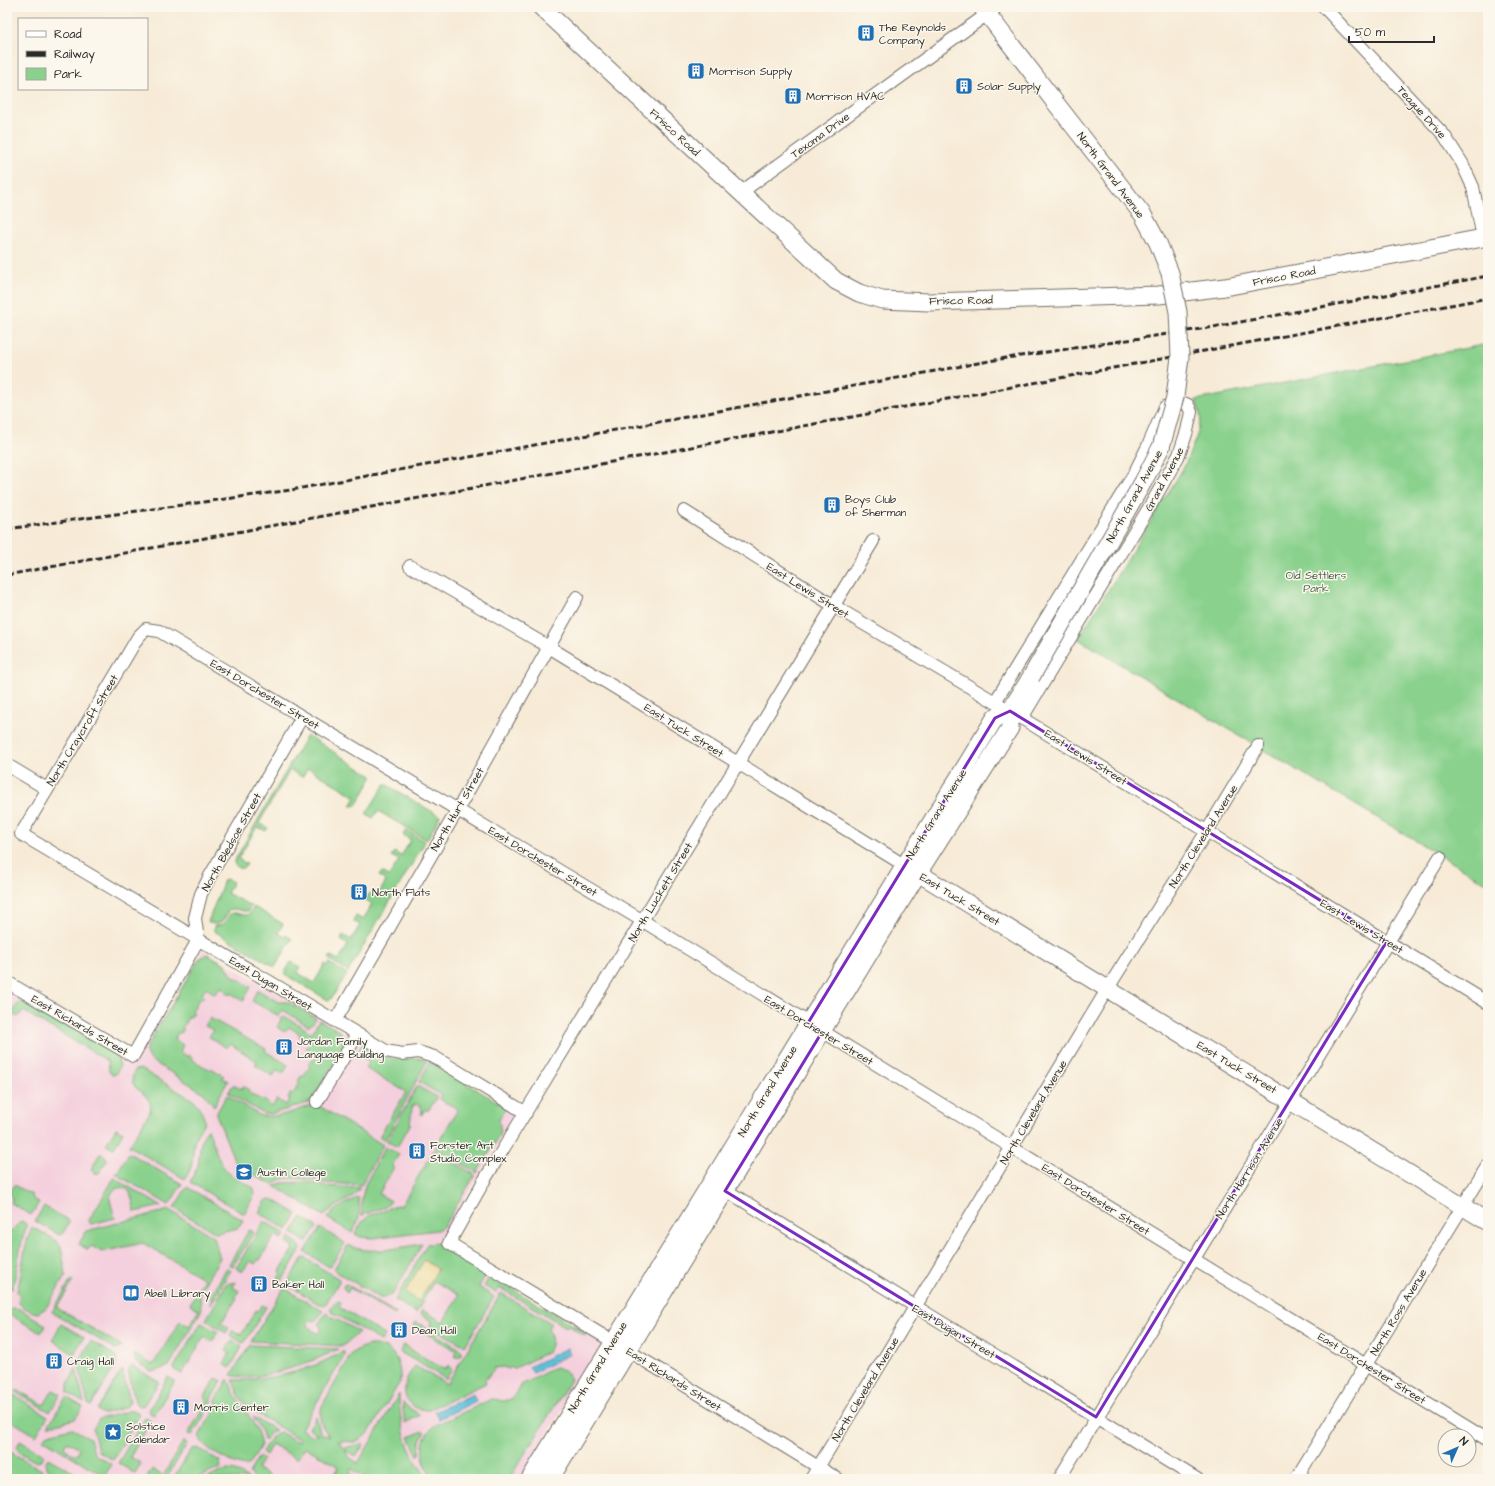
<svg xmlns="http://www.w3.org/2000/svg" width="1495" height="1486" font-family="'Architects Daughter',sans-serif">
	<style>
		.built { fill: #f4cfdd }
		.green { fill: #8ad18d; stroke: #5a7e5c }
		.sand { fill: #eeda9e; stroke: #8c8264 }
		.water { fill: #5bc0d9; stroke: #437682 }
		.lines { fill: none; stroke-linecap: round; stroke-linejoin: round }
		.street-casing { stroke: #726e67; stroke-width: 14 }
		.secondary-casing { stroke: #726e67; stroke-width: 19 }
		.street { stroke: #fff; stroke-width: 12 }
		.secondary { stroke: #fff; stroke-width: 17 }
		.rail { stroke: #2b2b2b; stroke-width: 3; stroke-dasharray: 6 3; stroke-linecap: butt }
		.secondary-bridge-casing { stroke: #726e67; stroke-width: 19; stroke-linecap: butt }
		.secondary-bridge { stroke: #fff; stroke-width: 17 }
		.marked { fill: none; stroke: #7b2cbf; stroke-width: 3; stroke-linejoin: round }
		.labels { text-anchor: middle; stroke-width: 3; stroke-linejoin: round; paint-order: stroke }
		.poi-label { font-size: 11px; fill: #2b2b2b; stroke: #fbf7ec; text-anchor: start }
		.street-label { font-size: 11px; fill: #2b2b2b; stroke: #fbf7ec }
		.park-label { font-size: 11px; fill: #485d48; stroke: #fbf7ec }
	</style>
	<rect width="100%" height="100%" fill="#fbf7ec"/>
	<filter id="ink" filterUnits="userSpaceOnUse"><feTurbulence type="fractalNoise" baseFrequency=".025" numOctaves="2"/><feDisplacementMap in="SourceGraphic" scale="8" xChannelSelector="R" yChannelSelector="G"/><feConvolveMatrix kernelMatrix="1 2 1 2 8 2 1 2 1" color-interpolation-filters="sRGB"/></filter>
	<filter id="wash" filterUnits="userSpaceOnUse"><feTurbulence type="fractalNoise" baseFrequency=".012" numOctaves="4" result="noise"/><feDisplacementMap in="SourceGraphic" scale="16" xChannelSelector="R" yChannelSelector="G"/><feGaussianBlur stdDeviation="0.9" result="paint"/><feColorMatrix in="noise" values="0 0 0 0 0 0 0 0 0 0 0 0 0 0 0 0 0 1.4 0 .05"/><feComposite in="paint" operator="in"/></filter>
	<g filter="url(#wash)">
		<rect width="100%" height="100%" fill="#f7ebd7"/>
		<path class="built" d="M203 950 390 1059 422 1058 516 1113 445 1232V1246L450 1253 603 1343 520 1479H7V990L134 1065Z"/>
		<path class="green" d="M1488 344V884L1078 639 1184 467 1197 435 1201 418 1196 400Z
			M307 735 372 776V778L357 804 354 806H351L356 797 308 768 302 777 290 770 259 823 268 828 266 831 257 827 238 859 247 864 244 868H238L234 864 236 858Z
			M385 784 440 816 427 840 378 811 373 818 366 814Z
			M406 830 425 842 348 972 329 959 331 956 339 960 348 945 341 940 343 935 351 940 360 925 353 921 356 916 363 920 372 904 365 899 370 893 377 897 386 881 379 876 382 872 389 876 399 860 391 856 394 852 401 856 411 840 403 835Z
			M226 879 233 882 227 893 251 906 248 911C240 912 236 907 229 910L222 922 213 924 208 922 224 880Z
			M254 907 283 924 278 933 285 937 286 935 292 939 275 967 214 931V926L224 924C232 906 234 915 248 915Z
			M207 954 225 964 232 975 251 987 243 1001 231 993 230 995 225 992 226 990 220 987 215 994 206 988 202 994 204 996 201 1000 199 999 192 1011 194 1013 191 1017 189 1016 182 1028 184 1029 181 1033 179 1032 174 1039 183 1045 180 1052 188 1057 189 1055 192 1057 191 1059 210 1070 211 1068 224 1076 222 1078 228 1081 214 1106 204 1093 149 1059 145 1050 199 959Z
			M291 962 300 967 297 972 314 983 325 964 328 966 329 963 347 974 331 999 328 1000 284 974Z
			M258 990 278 1002H288L316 1018 312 1024 308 1026 283 1010 279 1016 252 1001Z
			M22 1001H26L116 1055 120 1065 116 1074 113 1075 109 1072 108 1061 23 1011 18 1017 13 1015 12 1013 17 1005Z
			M286 1017 312 1033 319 1020C328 1025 345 1031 347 1042L311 1102 271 1114H264L228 1093 233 1085 241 1089 243 1086 249 1090 248 1092 261 1100 263 1099 272 1107 277 1099 286 1105 290 1099 288 1098 291 1093 293 1094 300 1083 298 1081 301 1076 303 1077 310 1066 308 1064 311 1060 313 1061 317 1055 306 1048 311 1041 305 1037 303 1039 299 1036 300 1034 289 1027 285 1032 277 1027 282 1018Z
			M210 1018 266 1049 265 1051 288 1065 283 1074 277 1070 273 1076 255 1065 257 1061 230 1044 227 1048 209 1037 213 1030 205 1026Z
			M362 1045H364L393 1059 422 1058 427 1061 385 1140 379 1137 406 1092 365 1068 369 1062 359 1055 357 1053Z
			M430 1062 506 1107 499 1120 501 1133 477 1173 435 1148 458 1109 439 1099 441 1095 419 1082Z
			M141 1069 193 1100C200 1106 202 1112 205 1121 201 1128 195 1136 194 1144 191 1161 195 1163 185 1179L129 1146 150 1112C155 1089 123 1093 135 1070Z
			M417 1086 437 1097 428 1111 425 1109 422 1115 420 1114 422 1111 421 1106 416 1104 412 1107 410 1125 397 1147 387 1141Z
			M227 1095 261 1116C279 1119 299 1109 316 1104L383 1145 361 1185C350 1184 340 1184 329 1183 313 1182 285 1171 272 1185L242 1167 235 1162 216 1114Z
			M116 1128 123 1132 114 1148 106 1144Z
			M208 1128C213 1141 217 1161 227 1171 234 1179 245 1183 254 1188L255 1194 244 1214 190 1182 198 1166 201 1140Z
			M385 1147 399 1154 392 1166 394 1167 379 1194 391 1201C385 1211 372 1209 362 1216V1198L365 1185Z
			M434 1150 475 1175 444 1226 437 1230 372 1238 361 1237 355 1234 362 1222 370 1215 384 1211 393 1206 398 1205 401 1206Z
			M129 1153 182 1184 169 1205 116 1174Z
			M101 1154 106 1157 107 1160 99 1173 97 1174 91 1170 99 1155Z
			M114 1178 161 1206 135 1212C133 1206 133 1199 130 1193 125 1183 110 1188 110 1199 111 1206 114 1212 115 1218L91 1224 88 1222Z
			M307 1182 324 1186 360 1188C351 1203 334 1203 324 1216L274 1186 281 1183Z
			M14 1185 32 1195 33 1199 39 1203 31 1215 11 1203 12 1200 10 1191Z
			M187 1187 243 1220 238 1228 216 1233 174 1208Z
			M358 1197C361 1213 360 1219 352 1233L327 1218 333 1211Z
			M269 1199H272L297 1214 287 1230 259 1212 266 1201Z
			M44 1206 70 1221 63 1233 59 1235 35 1221Z
			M169 1210 214 1237 220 1258 200 1291 201 1311 169 1366 153 1372 135 1361 134 1354 153 1365 180 1321 189 1326 199 1310 190 1304 204 1279 143 1243 102 1252 91 1246 88 1250 79 1244 86 1231Z
			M302 1217 317 1227 306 1242 292 1233Z
			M22 1221 26 1224C26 1231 22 1238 21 1245 18 1260 16 1275 12 1289H11L7 1270V1235L19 1223Z
			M264 1221 285 1234 282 1239 275 1235 260 1260H258L255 1264 250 1261 242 1272 236 1268Z
			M32 1227 56 1240 61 1246 66 1275 46 1308 38 1313C30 1312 24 1308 18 1302L20 1297 17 1291C23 1270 23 1247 32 1227Z
			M320 1228 345 1243 331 1266 329 1267 305 1252Z
			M249 1230 254 1232 233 1266 229 1264Z
			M290 1237 299 1245 301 1249 282 1281 278 1278 281 1273 280 1271 294 1247 287 1242Z
			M439 1243 445 1246 450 1253 486 1274 479 1287 494 1297 465 1346 430 1326 432 1321 420 1314 422 1310 443 1322 459 1295 434 1281 416 1313 395 1300 427 1244Z
			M422 1244 393 1294 383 1298H380L335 1271 334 1269 348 1245C370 1256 399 1247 422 1244Z
			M305 1258 339 1279V1282L325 1305 317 1303 287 1284 302 1259Z
			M227 1268 231 1270 211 1304V1295Z
			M490 1276 587 1333 585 1336 568 1325 566 1327 500 1288 496 1293 484 1286Z
			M71 1280 73 1281 57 1308 122 1346 115 1349 52 1312Z
			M236 1282 233 1287 239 1291 235 1297 237 1298 221 1323 229 1328 226 1333 206 1320 226 1284Z
			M346 1284 396 1313 395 1315 350 1288 347 1293 343 1287 344 1285Z
			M284 1288 323 1311 315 1321 311 1320 308 1323C308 1327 314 1333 319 1333L321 1331V1327L318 1324 326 1313 359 1332 343 1346 251 1341Z
			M501 1293 551 1323 548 1328C552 1336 553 1344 548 1352L513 1369 511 1367 509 1369 503 1367 494 1368V1369L485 1380 486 1383 429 1410C412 1410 401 1400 406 1382 407 1376 412 1371 415 1366L447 1384Z
			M339 1301 341 1303 339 1307 385 1335 381 1341 332 1312 330 1309 335 1302Z
			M262 1305 266 1307 245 1342 242 1343 230 1335 233 1330 241 1335 256 1310 258 1311Z
			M13 1308 20 1309 46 1325 41 1333 9 1314 7 1317V1310Z
			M416 1322 460 1349 462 1353 458 1358 454 1356 456 1351 414 1326Z
			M201 1323 218 1332 212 1342 204 1337 182 1374 173 1369Z
			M61 1324 84 1337 74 1354 52 1340Z
			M232 1340 242 1347 230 1368 224 1364 230 1353 226 1350Z
			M91 1341 116 1356 117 1363 91 1406 88 1404 78 1363Z
			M250 1345 338 1349C315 1361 256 1384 231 1375Z
			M370 1345C393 1344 401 1361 400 1382L368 1434 355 1442 338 1441 344 1448 362 1444 363 1446 356 1456 345 1450 349 1457 358 1463 399 1394C399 1425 408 1456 429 1479H368L351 1469 350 1473 360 1479H332L339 1467 305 1447 297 1459 272 1444 266 1455 262 1452C267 1444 270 1435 280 1432L298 1442 300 1440 248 1408 239 1396 233 1380C270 1380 309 1372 341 1352H344L345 1355 301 1429 311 1435H319L309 1428 316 1417 321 1434 330 1437C321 1426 318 1420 322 1406L352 1353 360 1348Z
			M403 1345 445 1370 448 1365 452 1370 446 1379 400 1352Z
			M132 1366 159 1382 143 1406 137 1405 135 1401 128 1370Z
			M556 1367C563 1370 568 1372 571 1380L509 1479H457L448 1473 444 1479H434L433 1477C420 1462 417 1438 436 1425 441 1422 448 1420 453 1417 466 1411 480 1405 493 1398L495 1400 496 1399 502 1401 512 1399 511 1398 516 1393 519 1388H521V1385Z
			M76 1369 84 1403 68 1393V1384Z
			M122 1370 130 1401 126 1407 103 1414 97 1410Z
			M168 1377 175 1381 154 1415 150 1413 149 1410Z
			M216 1378 222 1381 211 1399V1404L193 1434 190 1435 188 1434 208 1400 204 1398Z
			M228 1379 234 1393 252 1421 257 1430 261 1445 250 1464 245 1466C231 1463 203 1450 199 1436L217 1406 216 1400Z
			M17 1390 44 1405 53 1390 61 1394 50 1412 15 1392Z
			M14 1395 48 1416 36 1436 7 1418V1406Z
			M66 1397 83 1407 75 1419 48 1426Z
			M403 1402 408 1407 420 1415 405 1423 403 1411Z
			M132 1410 138 1412 139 1416 113 1460 98 1451 93 1429 99 1419Z
			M253 1417 276 1430 270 1433 264 1441 262 1432Z
			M145 1418 151 1421 130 1457 141 1463 135 1474 118 1463Z
			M71 1428 90 1438 94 1454 111 1464 105 1476 69 1455 71 1452 73 1454H78L79 1450C78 1446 70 1442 66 1443L64 1447 65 1449 69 1451 67 1454 43 1439 46 1435Z
			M423 1431 425 1432 420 1441 419 1455 418 1456 409 1437Z
			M184 1440 187 1444 166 1479H146L152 1469 163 1476Z
			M20 1441 44 1455 41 1461 36 1462 19 1452 17 1447Z
			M197 1448 220 1461 221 1468 194 1479H173L189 1453 192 1449Z
			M7 1450 54 1477 56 1479H7Z
			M259 1456 263 1459 257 1469 274 1479H255L249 1473Z
			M48 1458 80 1476 78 1479H62L46 1468 45 1463Z
			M226 1470 235 1471 249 1479H205Z"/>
		<path class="sand" d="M424 1260 438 1269 419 1301 405 1292Z"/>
		<path class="water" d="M567 1348 570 1354 533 1373 529 1367Z
			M473 1394 476 1401 439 1419 435 1412Z"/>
	</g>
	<g filter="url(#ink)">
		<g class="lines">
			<g class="street-casing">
				<path id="street" d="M1324 7 1444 135 1462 163 1473 187 1483 238
					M740 193 997 7
					M684 511 834 606 1010 711 1488 1003
					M410 566 549 647 904 865
					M995 702 1134 474 1148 446 1165 407 1179 401 1188 405 1191 412 1187 431 1179 455 1153 501 1022 718
					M7 765 47 789
					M7 982 133 1056 198 940 195 918 201 894 210 876 302 717
					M335 1021 458 809 577 597
					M317 1102 357 1035
					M526 1113 434 1057 418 1052 402 1054 386 1051 21 834 138 637 146 629 159 631 643 921 1488 1440
					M719 1186 1197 1479
					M811 1479 1108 988 1207 831 1258 746
					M838 1479 627 1350 449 1243 485 1179 873 541
					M1059 1479 1440 857
					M1296 1479 1488 1165"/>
			</g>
			<g class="secondary-casing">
				<path id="secondary" d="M541 7 836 281 859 293 882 300 929 302 1159 295 1225 287 1488 237
					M982 7 1054 101
					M910 868 1488 1222
					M530 1479 995 718 1010 711
					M550 1479 918 873 1010 728V711L1031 677"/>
			</g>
			<use href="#street" class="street"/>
			<use href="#secondary" class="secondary"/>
			<path class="rail" d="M7 529 291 490 1000 359 1208 328 1488 276
				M7 575C501 483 994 390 1488 298"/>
			<g class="secondary-bridge-casing">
				<path id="secondary-bridge" d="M1031 677 1143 482 1161 447 1175 397 1180 357 1178 312 1170 273 1158 243 1143 215 1054 101"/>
			</g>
			<use href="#secondary-bridge" class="secondary-bridge"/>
		</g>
	</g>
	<path class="marked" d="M1010 711 1387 941 1096 1417 725 1191 822 1032 808 1023 995 718Z"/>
	<defs>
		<g id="building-square" transform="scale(0.9)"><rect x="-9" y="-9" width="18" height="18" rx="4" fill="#1f6fb2" stroke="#fbf7ec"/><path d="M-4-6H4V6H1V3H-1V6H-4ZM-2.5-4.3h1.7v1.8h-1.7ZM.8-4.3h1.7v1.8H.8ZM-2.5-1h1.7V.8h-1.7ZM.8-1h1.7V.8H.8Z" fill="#fff"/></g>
		<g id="university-square" transform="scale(0.9)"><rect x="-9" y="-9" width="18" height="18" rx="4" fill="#1f6fb2" stroke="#fbf7ec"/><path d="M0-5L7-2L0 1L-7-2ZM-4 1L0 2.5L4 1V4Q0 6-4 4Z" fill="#fff"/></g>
		<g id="library-square" transform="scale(0.9)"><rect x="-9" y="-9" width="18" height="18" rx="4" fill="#1f6fb2" stroke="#fbf7ec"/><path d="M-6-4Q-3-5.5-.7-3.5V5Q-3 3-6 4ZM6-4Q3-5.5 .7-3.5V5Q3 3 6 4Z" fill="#fff"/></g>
		<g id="sight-square" transform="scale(0.9)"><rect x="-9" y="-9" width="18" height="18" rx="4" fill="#1f6fb2" stroke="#fbf7ec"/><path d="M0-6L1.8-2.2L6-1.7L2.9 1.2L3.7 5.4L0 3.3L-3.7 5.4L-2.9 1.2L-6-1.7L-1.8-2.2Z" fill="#fff"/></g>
	</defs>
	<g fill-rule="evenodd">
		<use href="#building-square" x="866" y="33"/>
		<use href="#building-square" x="696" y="71"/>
		<use href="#building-square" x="964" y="86"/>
		<use href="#building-square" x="793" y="96"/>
		<use href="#building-square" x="832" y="505"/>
		<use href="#building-square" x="359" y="892"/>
		<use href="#building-square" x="284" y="1047"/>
		<use href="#building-square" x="417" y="1151"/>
		<use href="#university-square" x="244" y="1172"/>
		<use href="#building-square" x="259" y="1284"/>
		<use href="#library-square" x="131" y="1293"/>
		<use href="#building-square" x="399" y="1330"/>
		<use href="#building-square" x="54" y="1361"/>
		<use href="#building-square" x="181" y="1407"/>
		<use href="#sight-square" x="113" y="1432"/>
	</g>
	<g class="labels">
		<g class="poi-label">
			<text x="879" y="31">The Reynolds<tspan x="879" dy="13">Company</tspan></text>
			<text x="709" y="75">Morrison Supply</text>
			<text x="977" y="90">Solar Supply</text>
			<text x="806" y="100">Morrison HVAC</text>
			<text x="845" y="503">Boys Club<tspan x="845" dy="13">of Sherman</tspan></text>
			<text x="372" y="896">North Flats</text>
			<text x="297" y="1045">Jordan Family<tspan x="297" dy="13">Language Building</tspan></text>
			<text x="430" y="1149">Forster Art<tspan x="430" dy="13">Studio Complex</tspan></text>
			<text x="257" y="1176">Austin College</text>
			<text x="272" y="1288">Baker Hall</text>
			<text x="144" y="1297">Abell Library</text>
			<text x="412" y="1334">Dean Hall</text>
			<text x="67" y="1365">Craig Hall</text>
			<text x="194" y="1411">Morris Center</text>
			<text x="126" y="1430">Solstice<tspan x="126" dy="13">Calendar</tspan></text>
		</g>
		<g class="street-label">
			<text transform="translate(1422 112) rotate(48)" y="4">Teague Drive</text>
			<text transform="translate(675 132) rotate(43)" y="4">Frisco Road</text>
			<text transform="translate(820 135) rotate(-36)" y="4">Texoma Drive</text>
			<text transform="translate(1111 175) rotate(53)" y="4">North Grand Avenue</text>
			<text transform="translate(1284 276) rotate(-11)" y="4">Frisco Road</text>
			<text transform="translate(961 300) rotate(-1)" y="4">Frisco Road</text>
			<text transform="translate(1164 479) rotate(-62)" y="4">Grand Avenue</text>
			<text transform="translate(1134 496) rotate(-61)" y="4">North Grand Avenue</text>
			<text transform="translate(808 590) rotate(32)" y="4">East Lewis Street</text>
			<text transform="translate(265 694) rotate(31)" y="4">East Dorchester Street</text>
			<text transform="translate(82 730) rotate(-59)" y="4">North Craycroft Street</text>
			<text transform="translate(684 730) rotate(32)" y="4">East Tuck Street</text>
			<text transform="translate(1086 757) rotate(32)" y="4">East Lewis Street</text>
			<text transform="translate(457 809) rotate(-60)" y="4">North Hurt Street</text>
			<text transform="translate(936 814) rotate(-58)" y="4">North Grand Avenue</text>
			<text transform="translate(1203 836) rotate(-58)" y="4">North Cleveland Avenue</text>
			<text transform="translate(231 842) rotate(-61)" y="4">North Bledsoe Street</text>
			<text transform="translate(543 861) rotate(31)" y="4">East Dorchester Street</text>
			<text transform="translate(660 892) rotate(-59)" y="4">North Luckett Street</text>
			<text transform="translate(960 899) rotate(31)" y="4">East Tuck Street</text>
			<text transform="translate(1362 926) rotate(31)" y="4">East Lewis Street</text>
			<text transform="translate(271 983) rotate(31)" y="4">East Dugan Street</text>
			<text transform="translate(80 1025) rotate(30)" y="4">East Richards Street</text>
			<text transform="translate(819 1030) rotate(31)" y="4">East Dorchester Street</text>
			<text transform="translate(1237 1067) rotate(31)" y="4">East Tuck Street</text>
			<text transform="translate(767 1091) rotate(-59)" y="4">North Grand Avenue</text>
			<text transform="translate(1033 1112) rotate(-59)" y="4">North Cleveland Avenue</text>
			<text transform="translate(1249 1168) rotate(-58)" y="4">North Harrison Avenue</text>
			<text transform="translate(1096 1199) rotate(32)" y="4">East Dorchester Street</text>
			<text transform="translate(1398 1312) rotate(-59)" y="4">North Ross Avenue</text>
			<text transform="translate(954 1331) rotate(31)" y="4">East Dugan Street</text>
			<text transform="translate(597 1367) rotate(-59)" y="4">North Grand Avenue</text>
			<text transform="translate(1372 1368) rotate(32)" y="4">East Dorchester Street</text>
			<text transform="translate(674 1379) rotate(32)" y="4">East Richards Street</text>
			<text transform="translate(865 1389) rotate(-59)" y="4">North Cleveland Avenue</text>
		</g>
		<g class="park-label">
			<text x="1316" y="579">Old Settlers<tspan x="1316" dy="13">Park</tspan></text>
		</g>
	</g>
	<rect width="1495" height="1486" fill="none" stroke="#fbf7ec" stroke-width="24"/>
	<rect x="18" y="18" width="130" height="72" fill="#fbf7ec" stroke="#a8a59f"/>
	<rect x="26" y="31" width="20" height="6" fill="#ffffff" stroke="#a8a59f"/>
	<text x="54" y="38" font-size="12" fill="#2b2b2b">Road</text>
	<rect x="26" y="51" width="20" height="6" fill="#2b2b2b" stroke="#a8a59f"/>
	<text x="54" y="58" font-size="12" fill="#2b2b2b">Railway</text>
	<rect x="26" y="68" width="20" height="12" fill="#8ad18d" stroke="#a8a59f"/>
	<text x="54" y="78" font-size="12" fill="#2b2b2b">Park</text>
	<g transform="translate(1457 1448) rotate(45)"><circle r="19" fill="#fbf7ec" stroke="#a8a59f"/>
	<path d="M0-3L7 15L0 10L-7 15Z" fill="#1f6fb2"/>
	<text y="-6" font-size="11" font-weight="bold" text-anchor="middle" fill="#2b2b2b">N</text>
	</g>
	<path d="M1349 36v6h85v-6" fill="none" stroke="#2b2b2b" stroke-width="2"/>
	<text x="1355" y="36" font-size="12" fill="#2b2b2b" stroke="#fbf7ec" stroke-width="3" paint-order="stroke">50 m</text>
</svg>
